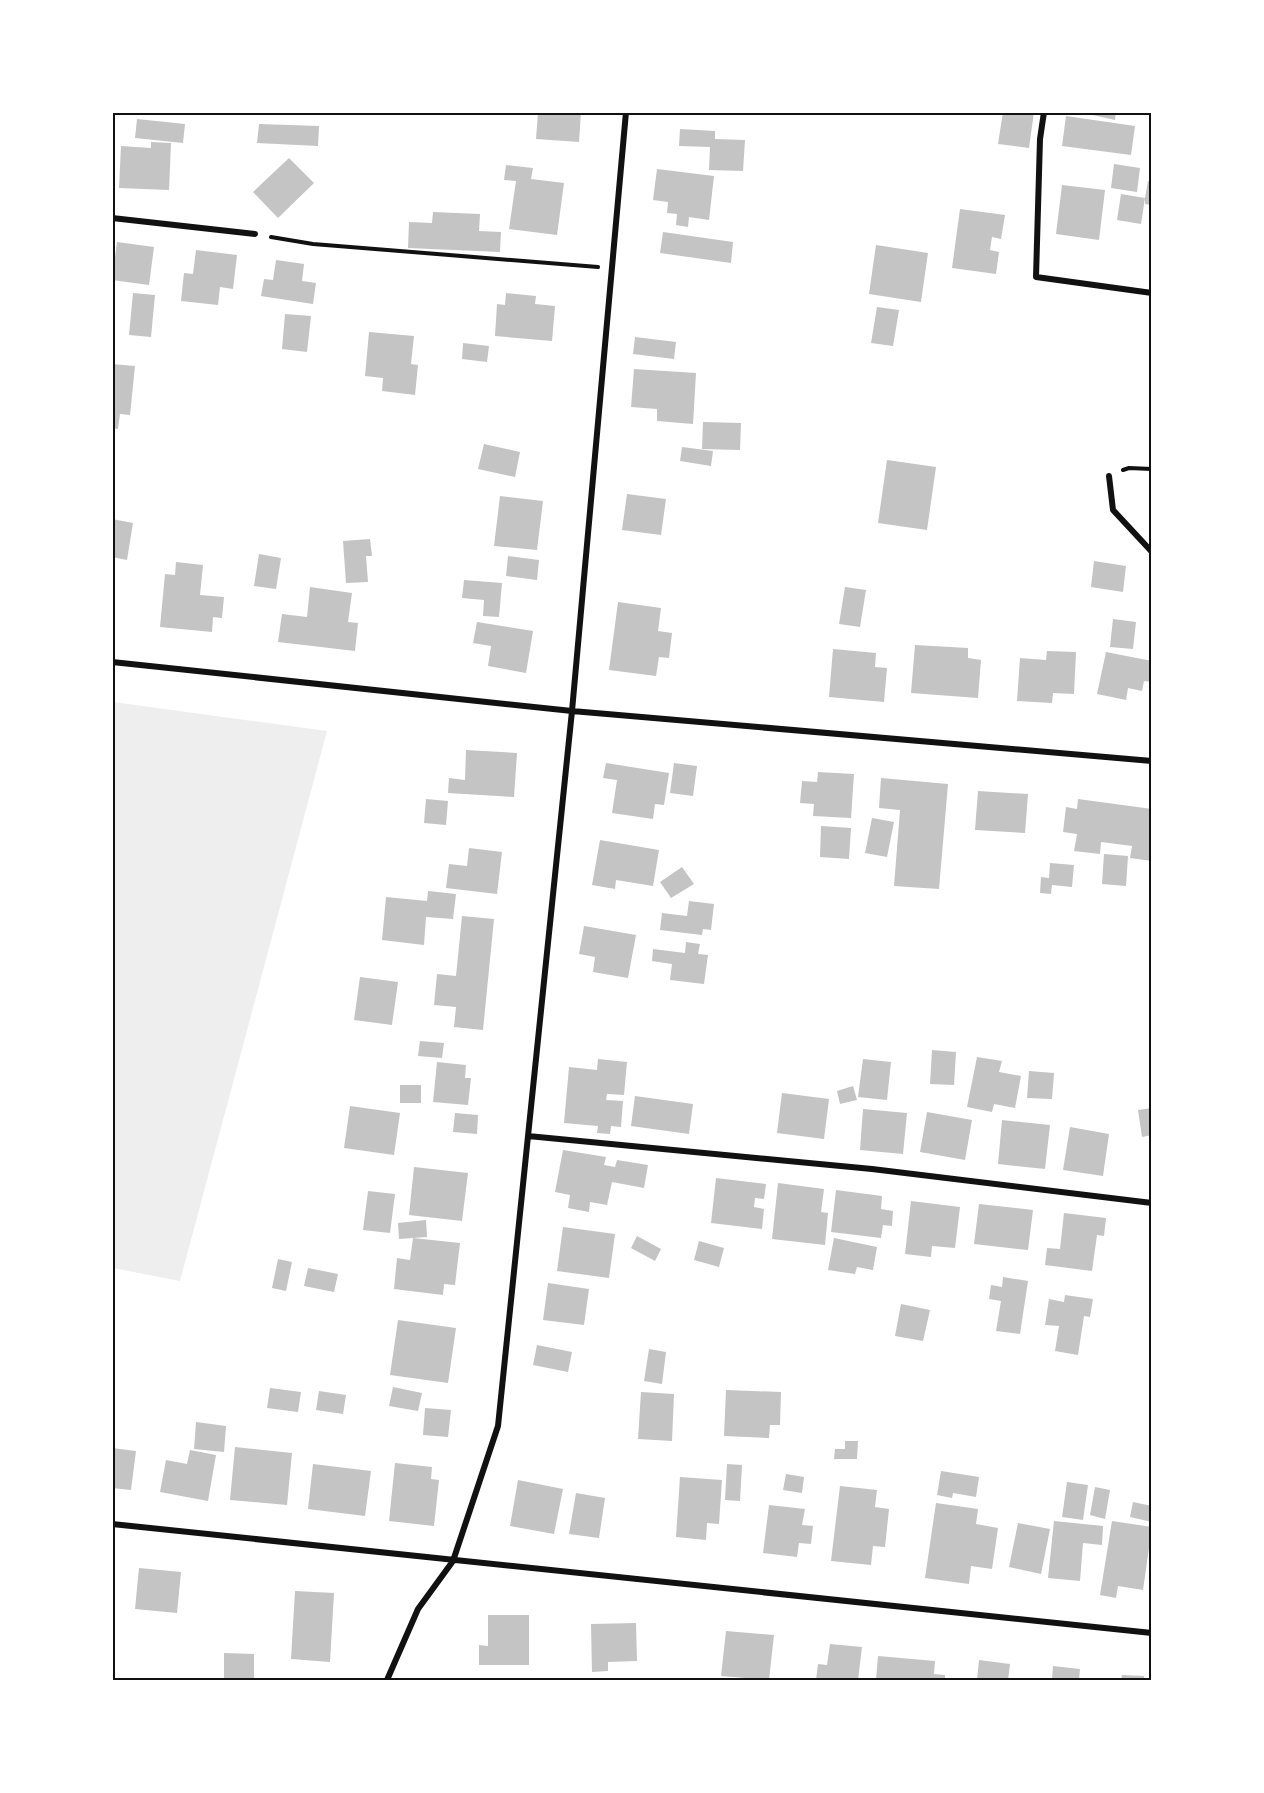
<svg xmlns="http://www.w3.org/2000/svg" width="1264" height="1793" font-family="'PT Sans',sans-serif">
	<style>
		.green { fill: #eee }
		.building { fill: #c4c4c4 }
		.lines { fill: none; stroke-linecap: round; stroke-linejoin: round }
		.path { stroke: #111; stroke-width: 4 }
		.minor { stroke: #111; stroke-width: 6 }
		.neatline { fill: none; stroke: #111; stroke-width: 2 }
	</style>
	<rect width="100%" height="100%" fill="#fff"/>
	<path class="green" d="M113 702 327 731 180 1281 113 1268Z"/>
	<path class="building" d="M538 112H581L579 142 536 139Z
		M1003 112H1034L1029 148 998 144Z
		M1079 112H1116L1115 120Z
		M1066 116 1135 126 1131 155 1062 146Z
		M137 119 185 124 183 143 135 138Z
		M259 124 319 126 318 146 257 143Z
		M680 129 715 131V139L745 140 743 171 709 170 710 147 679 146Z
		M151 142 171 143 169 190 119 188 121 146 151 148Z
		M289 158 314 183 278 218 253 192Z
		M1114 164 1140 168 1137 192 1111 188Z
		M506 165 533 168 531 179 564 183 557 235 509 229 516 181 504 180Z
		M657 169 714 176 709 220 689 217 688 227 676 225 677 214 667 213 668 202 653 200Z
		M1148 181 1152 182V205L1145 204V198L1141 224 1117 220 1121 194 1145 198Z
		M1062 185 1105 190 1099 240 1056 234Z
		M960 209 1005 215 1001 239 992 237 990 250 999 252 996 274 952 268Z
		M433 212 480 214 479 231 501 232 500 252 408 248 409 222 432 223Z
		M663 232 733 242 731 263 660 253Z
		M117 242 154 247 149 285 112 280Z
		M876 245 928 253 921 302 869 294Z
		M196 250 237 255 233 289 220 287 218 305 181 301 184 273 193 274Z
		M276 260 304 264 302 281 316 283 313 304 261 296 264 279 273 280Z
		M133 293 155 295 151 337 129 335Z
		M506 293 536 296 535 304 555 306 552 341 495 336 497 304 505 305Z
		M877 307 899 310 893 346 871 343Z
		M285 314 311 316 307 352 282 349Z
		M369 332 414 336 411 364 418 365 415 395 382 391 383 378 365 376Z
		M635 337 676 342 674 359 633 354Z
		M463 343 489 346 487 362 462 359Z
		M112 364 135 366 130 415 120 414 118 429 112 428Z
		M634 369 696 373 693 424 657 421V409L631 407Z
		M703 422 741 423 740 450 702 449Z
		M484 444 520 452 515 477 478 469Z
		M682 447 713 451 711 466 680 461Z
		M887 460 936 467 927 530 878 523Z
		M627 494 666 499 661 535 622 530Z
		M500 496 543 501 537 550 494 546Z
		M112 519 133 523 127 560 112 557Z
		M370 539 372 556H366L368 582 346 583 343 541Z
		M259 554 281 558 276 589 254 586Z
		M508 556 539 560 537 580 506 576Z
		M1094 561 1126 566 1123 592 1091 587Z
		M176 562 203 565 200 595 224 597 222 618 213 617 212 632 160 627 165 574 175 575Z
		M464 580 502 583 499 617 483 616 484 600 462 598Z
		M310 587 352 593 348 622 358 623 355 651 278 642 282 614 307 617Z
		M845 587 866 590 860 627 839 624Z
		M618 602 661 608 658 631 672 633 669 658 659 657 656 676 609 670Z
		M1113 619 1136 622 1133 649 1110 647Z
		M477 622 533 631 526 673 488 666 491 646 473 643Z
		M915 645 968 648V658L981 660 978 698 911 693Z
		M833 649 876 653 875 667 887 668 884 702 829 697Z
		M1047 651 1076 652 1074 694 1053 693 1052 703 1017 701 1020 658 1046 660Z
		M1106 652 1152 661V682L1144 681 1142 691 1128 688 1126 700 1097 694Z
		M466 750 517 753 514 797 448 793 449 778 465 780Z
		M606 763 669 773 664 805 655 804 653 819 612 813 617 780 603 778Z
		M674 763 697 766 693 796 670 793Z
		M818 772 854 774 851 818 813 816 814 804 800 803 802 781 817 782Z
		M881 778 948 784 939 889 894 886 900 810 879 808Z
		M978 791 1028 794 1025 833 975 830Z
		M426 799 448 801 446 825 424 823Z
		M1078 799 1152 809V861L1130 858 1132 846 1101 842 1100 854 1074 851 1077 834 1063 832 1066 807 1077 809Z
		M872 818 894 822 887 857 865 853Z
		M821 826 851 828 849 859 820 857Z
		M600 840 659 850 653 886 616 880 615 889 592 885Z
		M469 848 502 852 497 894 446 888 449 864 467 866Z
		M1104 854 1128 856 1126 886 1102 884Z
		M1050 863 1074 865 1072 887 1052 885 1051 894 1040 893 1041 877 1049 878Z
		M682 867 694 884 671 898 660 882Z
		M428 891 456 894 453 919 426 917 424 945 382 940 386 897 427 901Z
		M689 901 714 904 711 930 703 929 702 935 660 930 662 913 687 916Z
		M462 916 494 919 483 1030 454 1027 456 1007 434 1005 437 974 456 976Z
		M584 926 636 935 628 978 593 972 595 957 579 954Z
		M686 942 700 944 698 954 708 955 704 984 670 980 672 964 652 961 653 949 685 953Z
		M360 977 398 982 392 1025 354 1020Z
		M420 1041 444 1043 442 1058 418 1056Z
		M932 1050 956 1052 954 1085 930 1084Z
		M977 1057 1002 1061 999 1072 1021 1076 1015 1108 994 1104 992 1112 967 1107Z
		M598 1059 627 1062 624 1095 607 1094 606 1100 623 1101 621 1127 611 1126 610 1134 597 1133 598 1126 564 1123 569 1067 597 1070Z
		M863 1059 891 1062 887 1100 858 1097Z
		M437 1062 466 1065 465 1078H471L468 1105 433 1102Z
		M1029 1071 1054 1073 1052 1099 1027 1098Z
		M400 1085H421V1103H400Z
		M853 1086 857 1100 840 1104 837 1091Z
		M782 1093 829 1099 824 1139 777 1133Z
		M635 1096 693 1104 689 1134 631 1126Z
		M350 1106 400 1113 394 1155 344 1148Z
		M1152 1108V1135L1142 1137 1138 1110Z
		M863 1109 907 1113 903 1154 860 1150Z
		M927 1112 972 1120 965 1160 920 1152Z
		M455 1113 478 1115 477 1134 453 1132Z
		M1002 1120 1050 1125 1045 1169 998 1164Z
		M1070 1127 1109 1134 1103 1176 1063 1170Z
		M563 1150 606 1157 604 1165 615 1167 617 1160 648 1165 644 1188 612 1182 607 1205 590 1202 589 1212 568 1208 570 1195 555 1192Z
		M414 1167 468 1173 462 1221 409 1215Z
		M716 1178 766 1184 764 1199 755 1198 754 1207 764 1209 762 1229 711 1223Z
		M778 1183 824 1189 821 1212 828 1213 825 1245 772 1239Z
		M836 1190 882 1196 881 1209 893 1211 892 1226 883 1225 881 1238 831 1232Z
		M368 1191 395 1194 390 1233 363 1230Z
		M911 1201 960 1207 955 1248 932 1246 931 1257 905 1254Z
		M979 1204 1033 1210 1028 1250 974 1244Z
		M1064 1213 1106 1218 1104 1236 1097 1235 1092 1271 1045 1265 1047 1248 1060 1249Z
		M426 1220 427 1237 399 1239 398 1223Z
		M563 1227 615 1234 609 1278 557 1271Z
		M637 1236 661 1249 655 1261 631 1248Z
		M413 1238 460 1243 455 1285 444 1284 443 1295 394 1289 397 1258 410 1260Z
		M834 1238 877 1247 873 1270 857 1267 855 1274 828 1270Z
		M699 1241 724 1248 719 1267 694 1260Z
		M278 1259 292 1262 286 1291 272 1288Z
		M308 1268 338 1274 334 1292 304 1286Z
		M1003 1277 1028 1281 1020 1334 996 1331 1001 1301 989 1299 991 1285 1002 1287Z
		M548 1283 589 1289 584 1325 543 1320Z
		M1065 1295 1093 1299 1090 1317 1084 1316 1078 1355 1055 1351 1059 1326 1045 1325 1049 1299 1064 1302Z
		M901 1304 930 1310 923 1341 895 1336Z
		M398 1320 456 1328 448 1383 390 1375Z
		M537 1345 572 1352 568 1372 533 1365Z
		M649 1349 666 1352 662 1384 644 1381Z
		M393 1387 422 1393 418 1411 389 1406Z
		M270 1388 301 1392 298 1412 267 1408Z
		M726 1390 781 1392 780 1425H770L769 1438 724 1436Z
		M319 1391 346 1395 343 1414 316 1410Z
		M641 1392 674 1394 672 1441 638 1439Z
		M425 1408 451 1410 448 1437 423 1435Z
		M196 1422 226 1426 224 1452 194 1449Z
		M845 1441H858L857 1459H834L835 1449H845Z
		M235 1447 292 1453 287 1505 230 1500Z
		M112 1448 136 1451 131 1490 112 1488Z
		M190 1450 216 1455 208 1501 160 1492 166 1460 187 1464Z
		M395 1463 432 1467 431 1479 439 1480 434 1526 389 1521Z
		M313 1464 371 1471 365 1516 308 1509Z
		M727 1464 742 1465 740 1501 725 1500Z
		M941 1471 979 1477 976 1497 953 1493 952 1498 937 1495Z
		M786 1474 804 1477 802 1493 783 1490Z
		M680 1477 722 1480 719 1524 707 1523 706 1540 676 1537Z
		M518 1480 563 1489 554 1534 510 1526Z
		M1067 1482 1088 1485 1083 1520 1062 1517Z
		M840 1486 877 1490 875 1507 889 1509 885 1547 873 1546 871 1565 831 1561Z
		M1095 1487 1110 1490 1105 1519 1090 1515Z
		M576 1493 605 1498 599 1538 569 1534Z
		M1133 1502 1152 1506V1522L1130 1517Z
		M936 1503 978 1509 976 1524 998 1528 992 1569 971 1566 969 1584 925 1578Z
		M769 1505 805 1509 802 1525 813 1526 811 1544 799 1543 797 1557 763 1553Z
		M1054 1521 1103 1526 1102 1545 1083 1543 1080 1581 1048 1578Z
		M1112 1521 1152 1527 1143 1590 1118 1586 1116 1598 1100 1595Z
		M1018 1523 1050 1529 1041 1574 1009 1567Z
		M139 1568 181 1572 177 1613 135 1609Z
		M295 1591 334 1593 330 1662 291 1659Z
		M488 1615H529V1665H479V1645L488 1646Z
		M636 1623 637 1661 608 1662V1671L592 1672 591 1624Z
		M726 1631 774 1635 769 1680 721 1676Z
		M830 1644 862 1647 858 1680H816L818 1664 827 1665Z
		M224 1653 254 1654V1680H224Z
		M878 1656 935 1661 934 1674 945 1675V1680H876Z
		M979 1660 1010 1664 1008 1680H977Z
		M1053 1666 1080 1669 1079 1680H1052Z
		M1122 1675 1144 1676V1680H1121Z"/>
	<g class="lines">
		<path class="path" d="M271 237 313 244 598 267
			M1123 470 1129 468 1152 469"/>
		<path class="minor" d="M1044 112 1040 139 1036 277 1152 293
			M112 218 255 234
			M1109 476 1113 510 1152 552
			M112 662 572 711 1152 761
			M528 1136 872 1169 1152 1203
			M112 1524 1152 1633
			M387 1680 418 1609 453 1561 498 1426 572 711 626 112"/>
	</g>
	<rect width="1264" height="1793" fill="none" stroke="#ffffff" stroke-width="228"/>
	<rect x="114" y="114" width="1036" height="1565" class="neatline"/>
</svg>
